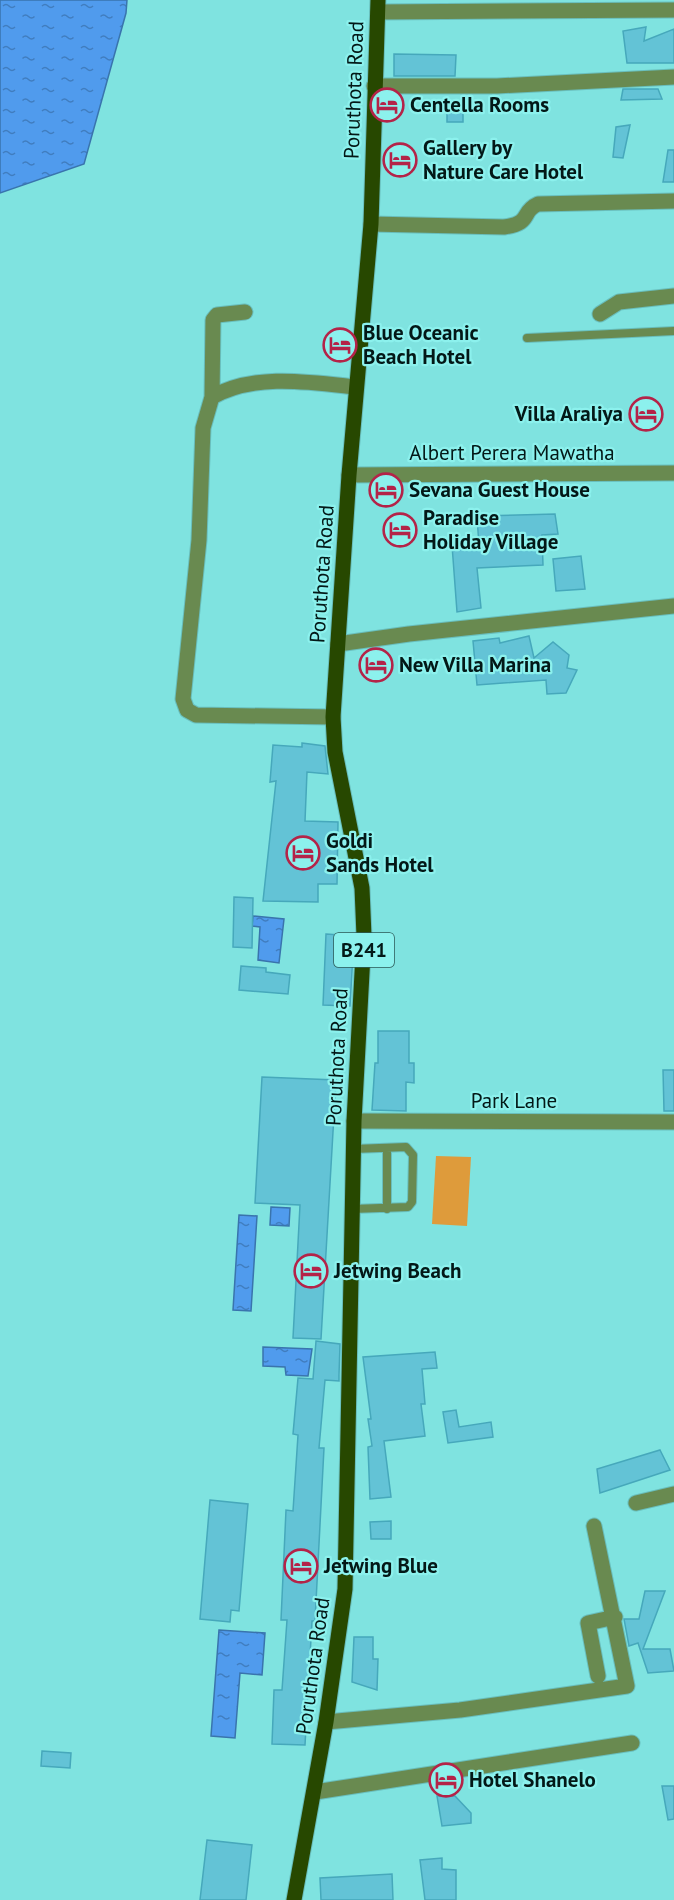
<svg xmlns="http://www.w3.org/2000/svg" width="674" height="1900" font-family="'PT Sans',sans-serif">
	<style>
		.park { fill: #de9b3b }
		.water { fill: url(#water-ripples); stroke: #3974ad; stroke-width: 1.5 }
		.building { fill: #63c3d6; stroke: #46a8bb; stroke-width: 1.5 }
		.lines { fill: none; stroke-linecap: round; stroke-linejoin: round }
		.service-casing { stroke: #69bebc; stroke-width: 10 }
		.minor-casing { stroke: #69bebc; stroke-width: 17 }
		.primary-casing { stroke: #69bebc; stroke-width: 17 }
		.service { stroke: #698a50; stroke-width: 8 }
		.minor { stroke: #698a50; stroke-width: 15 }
		.primary { stroke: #274800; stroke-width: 15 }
		.labels { text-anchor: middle; stroke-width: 4.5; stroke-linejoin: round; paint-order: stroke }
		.shield { fill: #8cf1ed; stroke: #2c5957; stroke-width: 1.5 }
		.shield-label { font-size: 20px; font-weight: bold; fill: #031817 }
		.street-label { font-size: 21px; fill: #031817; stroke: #8cf1ed }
		.poi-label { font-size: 21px; font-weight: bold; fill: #031817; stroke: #8cf1ed; text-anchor: start }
	</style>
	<defs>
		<pattern id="water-ripples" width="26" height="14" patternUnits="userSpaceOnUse" patternTransform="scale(1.5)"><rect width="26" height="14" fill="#509bed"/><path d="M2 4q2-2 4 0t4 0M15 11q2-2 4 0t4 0" fill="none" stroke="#407dbf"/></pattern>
	</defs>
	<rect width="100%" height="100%" fill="#7fe3e0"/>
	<path class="park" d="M436 1156 471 1157 467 1226 432 1224Z"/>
	<path class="water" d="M0 0H127L126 13 84 164 0 193Z
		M253 916 284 919 279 963 258 960 260 927 252 926Z
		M271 1207 290 1208 289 1226 270 1225Z
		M239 1215 257 1216 251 1311 233 1310Z
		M263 1347 312 1349 308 1376 286 1375 285 1367 263 1366Z
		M219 1630 265 1633 262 1675 240 1673 235 1738 211 1736Z"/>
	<path class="building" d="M646 27 644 41 674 29V63H627L623 31Z
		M394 54 456 55 455 76H394Z
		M623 89H658L662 99 621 100Z
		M447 101H463V122H447Z
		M630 125 623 158 613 157 616 127Z
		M668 150H674V182H663Z
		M555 514 558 534 542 535 543 565 477 568 481 608 457 612 452 545 479 546 477 516Z
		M581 556 585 589 556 591 553 559Z
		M529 636 534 658 553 642 569 655 567 668 577 670 566 693 547 694 546 680 477 685 473 641 499 638 500 643Z
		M302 743 325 746 328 774 307 772 305 821 338 822 337 884H318V902L263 901 276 781 270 782 273 745 302 747Z
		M234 897 253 898 252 948 233 947Z
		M326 934 354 936 350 1006 323 1005Z
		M241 966 266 968V972L290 975 288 994 239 990Z
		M378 1031H409V1063H414V1083L406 1082V1111L372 1110 375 1063H378Z
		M663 1070H674V1111H664Z
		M262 1077 336 1080 321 1339 293 1338 300 1205 255 1203Z
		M316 1341 340 1344 339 1375V1381L325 1380 319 1448H324L315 1621H312L305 1745 272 1744 274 1690H282L287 1620H281L286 1510 293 1511 298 1435 293 1434 298 1378 313 1379Z
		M435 1352 437 1368 422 1369 425 1404H421L425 1436 384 1441 391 1497 370 1499 368 1447 372 1446 368 1419H371L363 1357Z
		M456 1410 459 1427 491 1422 493 1437 448 1443 443 1412Z
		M660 1450 670 1470 600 1493 597 1469Z
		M210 1500 248 1504 239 1611 231 1610 230 1622 200 1619Z
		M391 1521V1539H371L370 1522Z
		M645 1591H665L643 1649H670L674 1671 648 1673 638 1643 629 1646 624 1619H639Z
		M354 1637H373V1659H378L377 1690 352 1682Z
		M42 1751 71 1753 70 1768 41 1766Z
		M662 1786H674V1819L668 1820Z
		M437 1796H455L471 1813V1823L442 1826Z
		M207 1840 252 1845 246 1900H200Z
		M442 1858V1869L456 1870V1900H425L420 1860Z
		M392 1874 393 1900H321L320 1878Z"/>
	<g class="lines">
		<g class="service-casing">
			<path id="service" d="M527 338 674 331
				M387 1148V1209
				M352 1209 408 1207 412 1202 413 1155 406 1147 353 1149"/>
		</g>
		<g class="minor-casing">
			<path id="minor" d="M378 12 674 10
				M374 86H497L674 77
				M371 224 504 227C533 223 520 212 538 204L674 201
				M600 314 619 302 674 296
				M212 397 213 320 217 315 245 312
				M349 475 674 473
				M338 644 409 634 674 606
				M333 717 196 715 187 710 183 699 199 540 203 428 212 397C254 373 310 382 356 387
				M354 1121 674 1122
				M636 1503 674 1494
				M598 1676 588 1623 615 1617
				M326 1722 460 1710 627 1686 594 1526
				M315 1792 632 1743"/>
		</g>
		<g class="primary-casing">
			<path id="primary" d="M294 1900 326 1722 345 1589 354 1121 364 936 362 888 335 752 333 717 349 475 371 224 378 0"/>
		</g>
		<use href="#service" class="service"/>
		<use href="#minor" class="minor"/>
		<use href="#primary" class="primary"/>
	</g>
	<defs>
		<g id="hotel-ring" transform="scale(1.725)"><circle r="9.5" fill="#8cf1ed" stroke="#b42348" stroke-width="1.5"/><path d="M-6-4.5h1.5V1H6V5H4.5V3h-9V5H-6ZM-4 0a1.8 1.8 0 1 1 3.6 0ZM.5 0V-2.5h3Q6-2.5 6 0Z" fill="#b42348"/></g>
	</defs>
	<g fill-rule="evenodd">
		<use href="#hotel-ring" x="387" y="105"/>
		<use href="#hotel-ring" x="400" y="160"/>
		<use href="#hotel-ring" x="340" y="345"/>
		<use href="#hotel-ring" x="646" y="414"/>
		<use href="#hotel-ring" x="386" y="490"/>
		<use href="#hotel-ring" x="400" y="530"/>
		<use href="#hotel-ring" x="376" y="665"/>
		<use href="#hotel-ring" x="303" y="853"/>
		<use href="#hotel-ring" x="311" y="1271"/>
		<use href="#hotel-ring" x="301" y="1566"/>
		<use href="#hotel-ring" x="446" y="1780"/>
	</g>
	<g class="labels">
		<rect class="shield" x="334" y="933" width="60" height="34" rx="4.5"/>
		<g class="shield-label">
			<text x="364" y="957">B241</text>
		</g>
		<g class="street-label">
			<text transform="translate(354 90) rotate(-88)" y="7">Poruthota Road</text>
			<text x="512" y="460">Albert Perera Mawatha</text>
			<text transform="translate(322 574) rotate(-86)" y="7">Poruthota Road</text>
			<text transform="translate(337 1057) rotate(-87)" y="7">Poruthota Road</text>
			<text x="514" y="1108">Park Lane</text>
			<text transform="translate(313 1666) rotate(-82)" y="7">Poruthota Road</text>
		</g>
		<g class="poi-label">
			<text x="410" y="112">Centella Rooms</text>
			<text x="423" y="155">Gallery by<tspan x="423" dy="24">Nature Care Hotel</tspan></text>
			<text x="363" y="340">Blue Oceanic<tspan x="363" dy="24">Beach Hotel</tspan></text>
			<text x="623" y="421" text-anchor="end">Villa Araliya</text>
			<text x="409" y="497">Sevana Guest House</text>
			<text x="423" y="525">Paradise<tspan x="423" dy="24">Holiday Village</tspan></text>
			<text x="399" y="672">New Villa Marina</text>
			<text x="326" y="848">Goldi<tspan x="326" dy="24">Sands Hotel</tspan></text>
			<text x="334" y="1278">Jetwing Beach</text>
			<text x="324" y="1573">Jetwing Blue</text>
			<text x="469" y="1787">Hotel Shanelo</text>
		</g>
	</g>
</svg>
